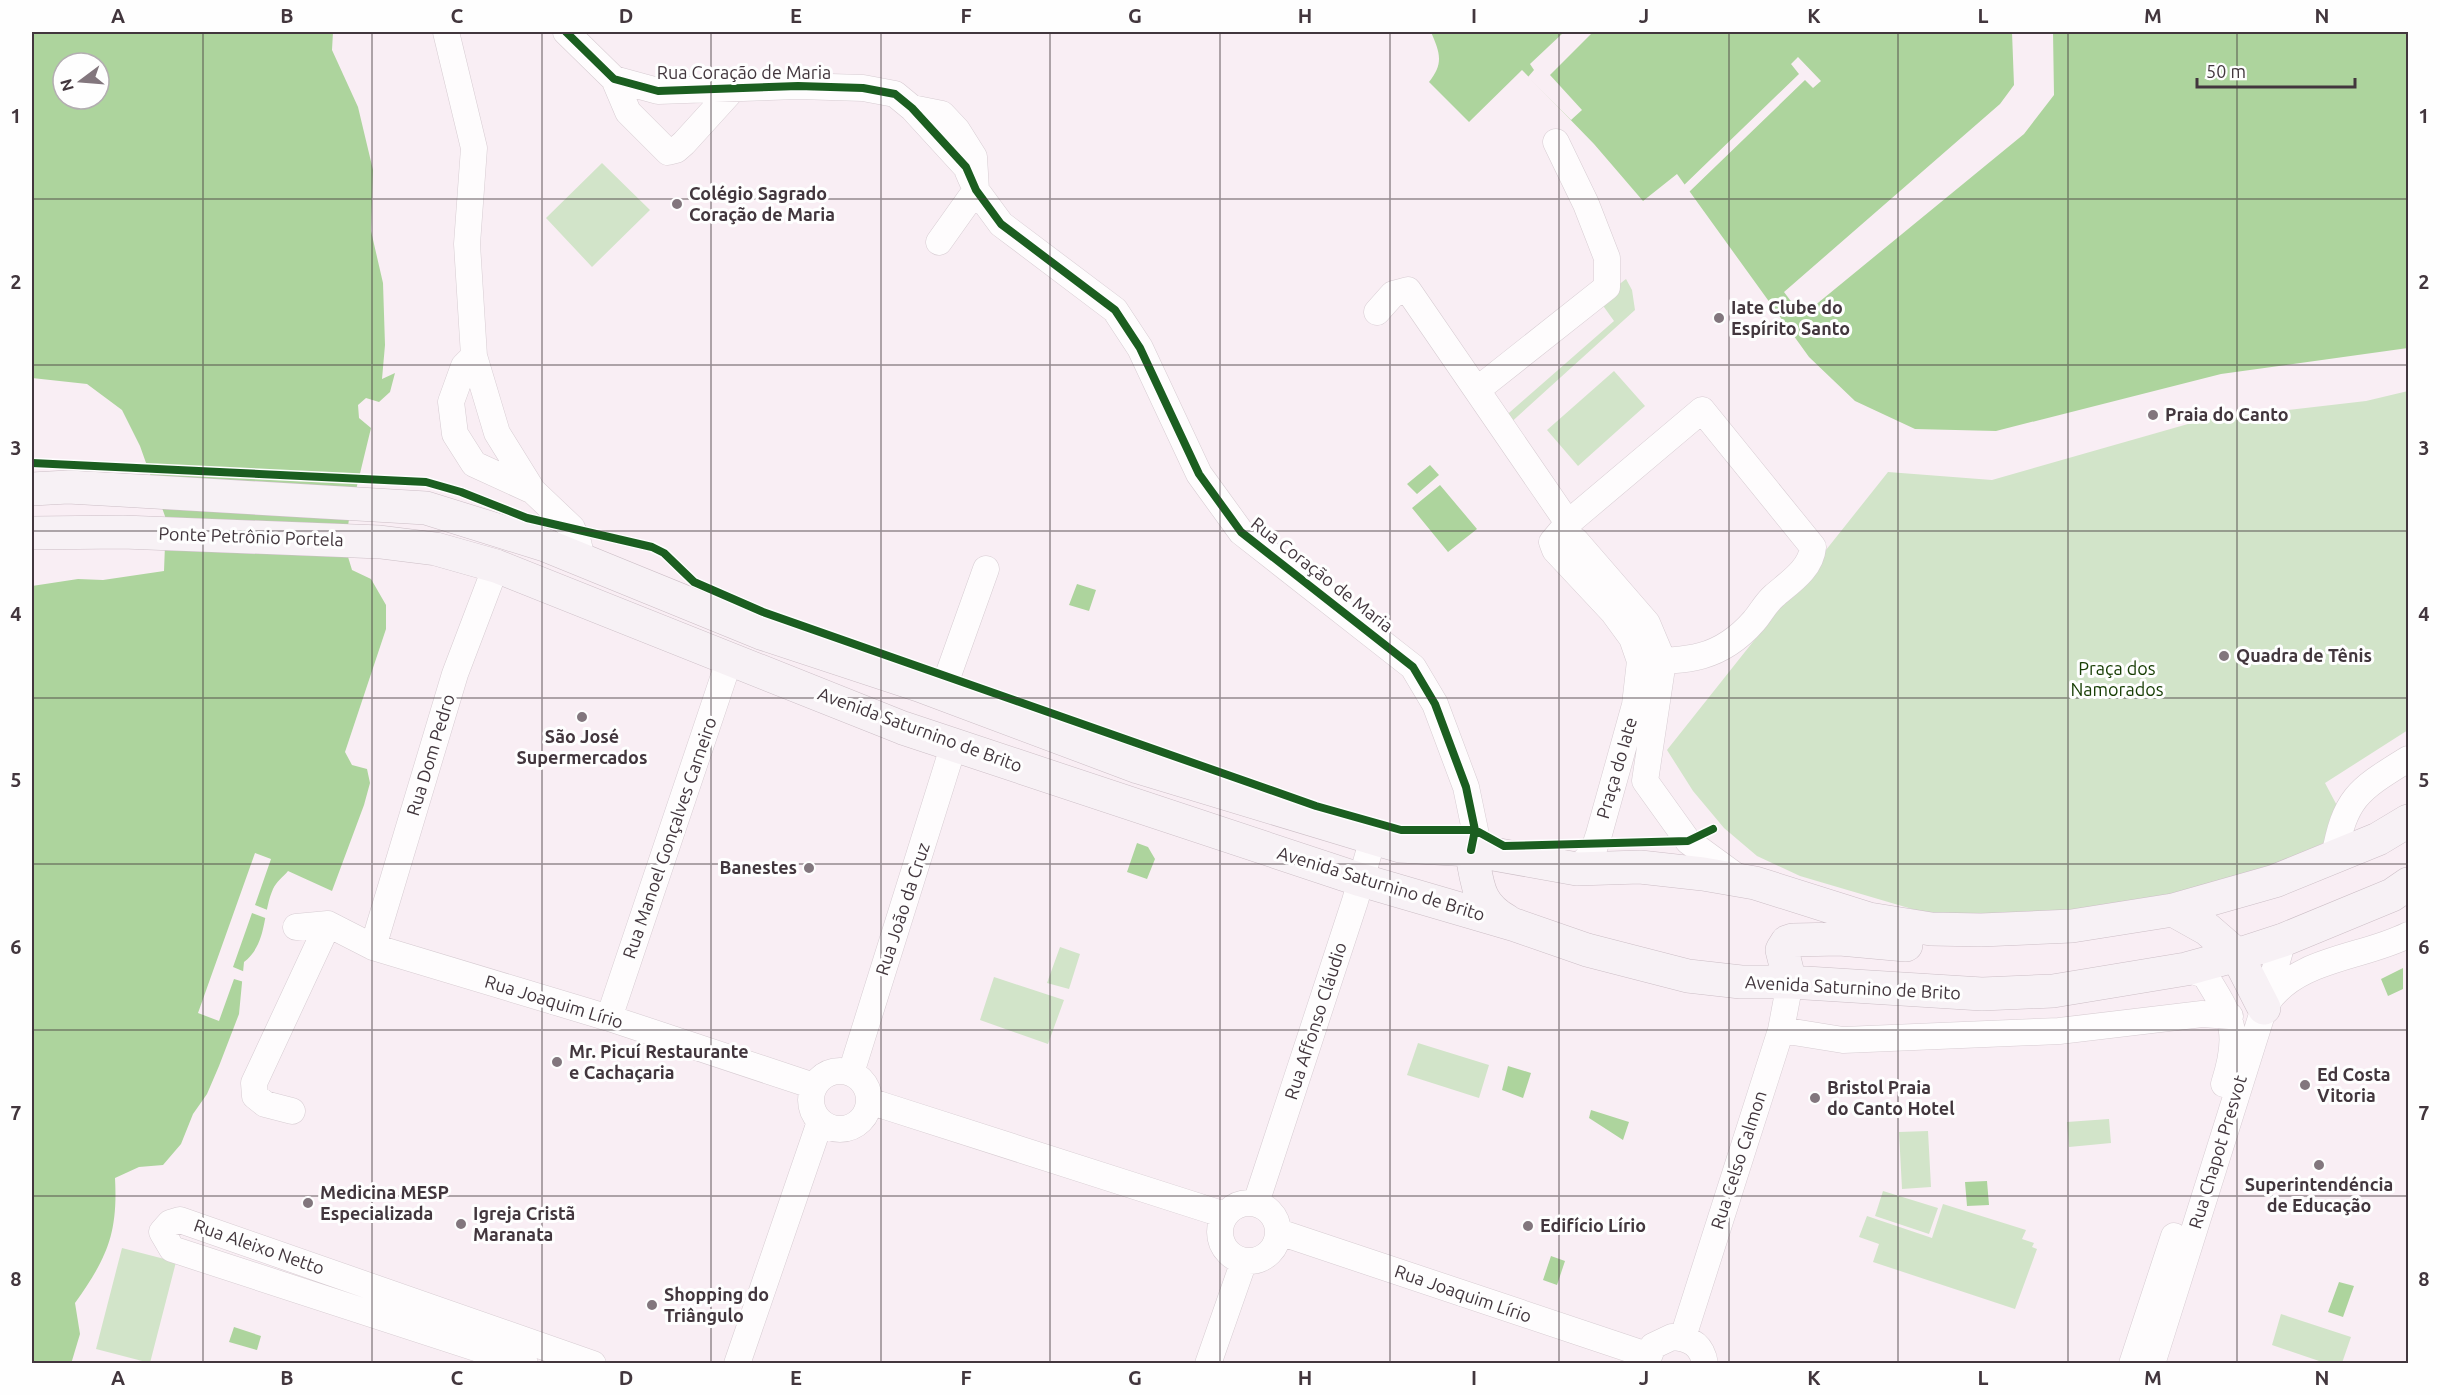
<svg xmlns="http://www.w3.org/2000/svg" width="2440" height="1395" font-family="Ubuntu,sans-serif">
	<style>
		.green { fill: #d2e4c9 }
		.water { fill: #add49d; fill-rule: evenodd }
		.pier { fill: #f9eef4 }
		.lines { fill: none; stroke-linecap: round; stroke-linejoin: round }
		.minor-casing { stroke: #d7ccd2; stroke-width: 27 }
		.major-casing { stroke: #ccbec6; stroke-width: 34 }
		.minor { stroke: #fefcfd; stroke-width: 26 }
		.major { stroke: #f7f1f5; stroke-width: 33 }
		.cycleway-casing { stroke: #fefefe; stroke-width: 11 }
		.cycleway { stroke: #1b5e20; stroke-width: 8 }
		.grid { fill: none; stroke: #42363d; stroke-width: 1.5; stroke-opacity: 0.55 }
		.poi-dot { fill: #82767d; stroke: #fefefe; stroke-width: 2 }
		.labels { text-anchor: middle; stroke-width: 6; stroke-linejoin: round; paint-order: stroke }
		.street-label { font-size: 18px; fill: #42363d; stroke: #fefefe }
		.poi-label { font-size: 18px; font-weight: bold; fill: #42363d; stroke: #fefefe; text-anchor: start }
		.park-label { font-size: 18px; fill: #163c03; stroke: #fefefe }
		.neatline { fill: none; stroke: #42363d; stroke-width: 2 }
		.grid-label { font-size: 20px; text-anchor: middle; font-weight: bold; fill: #42363d }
	</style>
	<rect width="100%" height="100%" fill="#f9eef4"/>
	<path class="green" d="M602 163 650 210 592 267 546 218Z
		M1626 279 1632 290 1635 310 1507 426 1502 419 1614 321 1599 300Z
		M1614 371 1645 406 1578 466 1547 430Z
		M2408 391V730L2325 783 2350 830 2282 863 2091 916 1929 914 1800 876 1757 856 1724 828 1693 791 1667 750 1888 472 1992 480 2202 420 2366 401Z
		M1060 947 1080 954 1069 989 1047 983Z
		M994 977 1064 1000 1048 1044 980 1020Z
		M1418 1043 1489 1065 1479 1098 1407 1075Z
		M2109 1119 2111 1143 2069 1147 2067 1122Z
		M1928 1131 1931 1187 1902 1189 1899 1132Z
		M1883 1191 1938 1208 1929 1234 1875 1216Z
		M1943 1204 2026 1230 2022 1239 2034 1243 2032 1247 2037 1249 2015 1309 1873 1262 1879 1244 1859 1237 1867 1216 1932 1238Z
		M122 1248 176 1262 150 1363 96 1349Z
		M2281 1314 2351 1337 2342 1363H2325L2272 1345Z"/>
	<path class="water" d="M32 32H333L332 50 358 107 373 170 371 231 383 283 385 345 382 379 395 373 390 392 379 402 366 398 358 405 359 418 371 428 349 519 345 547 352 570 371 579 386 605V629L345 752 352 765 367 769 370 783 364 805 332 891 288 871C284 876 276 882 273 889 262 914 268 943 244 962L239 1014 219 1066 207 1094 193 1114 181 1144 163 1165 139 1167 115 1178C118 1234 107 1258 75 1303L80 1334 71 1364 32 1363V586L78 579 103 580 164 571 166 519 140 446 122 410 87 384 32 378ZM63 63H99V99H63Z
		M1431 32H2408V348L2221 374 1996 431 1915 429 1855 401 1809 357 1677 174 1643 201 1594 144 1522 70 1469 122 1429 82C1444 63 1440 53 1431 32Z
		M1430 465 1439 475 1417 494 1407 484Z
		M1440 485 1477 529 1448 552 1412 508Z
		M1077 584 1096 590 1089 611 1069 605Z
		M1137 843 1148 847 1155 859 1147 879 1127 872Z
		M2403 968V989L2388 996 2381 979Z
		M1508 1066 1531 1073 1523 1098 1502 1090Z
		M1591 1110 1629 1122 1623 1140 1589 1118Z
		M1987 1181 1989 1205 1967 1206 1965 1182Z
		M1551 1256 1565 1261 1557 1285 1543 1280Z
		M2339 1282 2354 1286 2343 1317 2328 1312Z
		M234 1327 261 1336 257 1350 229 1342Z"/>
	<path class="pier" d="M1564 32H1593L1550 75 1582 110 1571 120 1528 77 1534 70 1530 64Z
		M2012 32H2053L2054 95 2024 134 1802 316 1784 292 2000 104 2014 85Z
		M1798 57 1821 81 1813 88 1805 80 1688 193 1682 187 1799 74 1791 64Z
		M255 853 271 859 255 905 270 911 268 919 252 913 233 967 245 972 244 982 234 979 219 1021 198 1013Z"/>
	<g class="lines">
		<g class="minor-casing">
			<path id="minor" d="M446 32 474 148 467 244 474 356 497 433 533 491 572 528 578 542 582 559
				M566 32 614 79 658 91 798 86 863 88 895 94 912 108 966 167 976 190 1001 224 1115 310 1140 348 1199 474 1241 532 1413 667 1435 704 1466 787 1475 830 1471 850
				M614 79 628 112 668 152 676 150 684 143 734 88
				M912 108 942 114 957 130 974 157 976 190 939 242
				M1377 312 1393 294 1408 290 1568 523
				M474 356 464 366 451 402 455 434 474 464 533 491
				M1477 390 1607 287V258L1586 204 1556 142
				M1576 541 1647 623 1663 661
				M1663 661 1645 781 1688 841 1740 879
				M941 695 986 569
				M2334 858C2345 797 2358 790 2408 759
				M1577 869 1593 852 1599 834 1635 705 1640 661 1632 638 1613 612 1555 550 1552 542 1568 523 1702 410 1813 547C1811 569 1790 582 1774 596 1765 604 1761 613 1754 621 1720 660 1687 661 1640 661
				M296 927 328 924 373 947 609 1018 814 1086
				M373 947 455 674 496 566
				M2186 969 2205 975C2232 1019 2241 1031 2224 1084
				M2267 1003C2297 958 2363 958 2408 935
				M609 1018 730 658
				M1781 1030 1843 1040 2059 1031 2202 1014 2230 1016
				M811 1100a29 29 0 1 1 58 0a29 29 0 1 1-58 0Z
				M851 1073 954 744
				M869 1101 1225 1215
				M292 1111 265 1104 255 1096 254 1083 328 924
				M1220 1232a29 29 0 1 1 58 0a29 29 0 1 1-58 0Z
				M1256 1203 1355 901 1373 838
				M1279 1232 1647 1355
				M1683 1337 1781 1030 1790 982
				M525 1364 172 1249 162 1232 170 1223 180 1220 593 1364
				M737 1364 820 1122
				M1208 1364 1244 1261
				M1646 1364 1653 1346 1672 1337C1690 1338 1702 1345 1705 1364
				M2132 1364 2174 1236
				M2152 1364 2264 1008 2283 940"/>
		</g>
		<g class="major-casing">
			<path id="major" d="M32 489 68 487 121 490 426 508 545 545 761 633 919 685 1138 767 1373 838 1400 846 1471 850 1577 869 1640 867 1703 874 1755 883 1869 919 1931 929 1981 930 2072 926 2173 910 2275 881 2378 839 2408 821
				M32 533 123 532 380 542 436 549 496 566 903 728 1361 880 1515 925 1587 950 1688 976 1741 982H1790L1982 994 2053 991 2186 969 2237 955 2283 940 2392 895 2408 884
				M1471 850C1478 883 1476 904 1507 921
				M2173 910 2207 929 2237 955 2264 1008
				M1790 982 1782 950 1787 942 1793 940 1840 939 1906 945"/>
		</g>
		<use href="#minor" class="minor"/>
		<use href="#major" class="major"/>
		<g class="cycleway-casing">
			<path id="cycleway" d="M566 32 614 79 658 91 798 86 863 88 895 94 912 108 966 167 976 190 1001 224 1115 310 1140 348 1199 474 1241 532 1413 667 1435 704 1466 787 1475 830 1471 850
				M32 463 426 482 461 492 527 518 652 547 664 553 694 582 763 612 1316 806 1401 830H1475L1504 846 1688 841 1713 829"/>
		</g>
		<use href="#cycleway" class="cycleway"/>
	</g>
	<path class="grid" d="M203 32V1364M372 32V1364M542 32V1364M711 32V1364M881 32V1364M1050 32V1364M1220 32V1364M1390 32V1364M1559 32V1364M1729 32V1364M1898 32V1364M2068 32V1364M2237 32V1364M32 199H2408M32 365H2408M32 531H2408M32 698H2408M32 864H2408M32 1030H2408M32 1196H2408"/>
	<g class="poi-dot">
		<circle cx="677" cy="204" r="6"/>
		<circle cx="1719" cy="318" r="6"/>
		<circle cx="2153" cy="415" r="6"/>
		<circle cx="2224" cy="656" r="6"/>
		<circle cx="582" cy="717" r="6"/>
		<circle cx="809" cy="868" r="6"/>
		<circle cx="557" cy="1062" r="6"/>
		<circle cx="2305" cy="1085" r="6"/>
		<circle cx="1815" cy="1098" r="6"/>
		<circle cx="2319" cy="1165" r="6"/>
		<circle cx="308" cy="1203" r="6"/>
		<circle cx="461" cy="1224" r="6"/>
		<circle cx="1528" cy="1226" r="6"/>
		<circle cx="652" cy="1305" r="6"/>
	</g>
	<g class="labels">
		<g class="street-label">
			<text x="744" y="79">Rua Coração de Maria</text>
			<text transform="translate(251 537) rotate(2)" y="6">Ponte Petrônio Portela</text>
			<text transform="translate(1322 575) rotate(38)" y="6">Rua Coração de Maria</text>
			<text transform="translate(920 730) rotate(20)" y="6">Avenida Saturnino de Brito</text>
			<text transform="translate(431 755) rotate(-73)" y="6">Rua Dom Pedro</text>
			<text transform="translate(1617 768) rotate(-74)" y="6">Praça do Iate</text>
			<text transform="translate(670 838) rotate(-71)" y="6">Rua Manoel Gonçalves Carneiro</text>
			<text transform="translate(1381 884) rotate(17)" y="6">Avenida Saturnino de Brito</text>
			<text transform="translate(903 909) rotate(-72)" y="6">Rua João da Cruz</text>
			<text transform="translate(1853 988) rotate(3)" y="6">Avenida Saturnino de Brito</text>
			<text transform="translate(554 1002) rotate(17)" y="6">Rua Joaquim Lírio</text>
			<text transform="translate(1316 1021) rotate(-72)" y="6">Rua Affonso Cláudio</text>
			<text transform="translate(2218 1152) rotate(-73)" y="6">Rua Chapot Presvot</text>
			<text transform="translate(1739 1160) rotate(-72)" y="6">Rua Celso Calmon</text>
			<text transform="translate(259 1247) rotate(19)" y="6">Rua Aleixo Netto</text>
			<text transform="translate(1463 1294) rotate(19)" y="6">Rua Joaquim Lírio</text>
		</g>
		<g class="poi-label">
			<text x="689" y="200">Colégio Sagrado<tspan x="689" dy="21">Coração de Maria</tspan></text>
			<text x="1731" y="314">Iate Clube do<tspan x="1731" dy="21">Espírito Santo</tspan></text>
			<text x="2165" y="421">Praia do Canto</text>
			<text x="2236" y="662">Quadra de Tênis</text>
			<text x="582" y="743" text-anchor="middle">São José<tspan x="582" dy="21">Supermercados</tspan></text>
			<text x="797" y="874" text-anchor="end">Banestes</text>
			<text x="569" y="1058">Mr. Picuí Restaurante<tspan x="569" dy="21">e Cachaçaria</tspan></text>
			<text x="2317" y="1081">Ed Costa<tspan x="2317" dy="21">Vitoria</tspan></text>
			<text x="1827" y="1094">Bristol Praia<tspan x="1827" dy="21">do Canto Hotel</tspan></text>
			<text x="2319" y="1191" text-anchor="middle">Superintendéncia<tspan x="2319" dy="21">de Educação</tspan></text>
			<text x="320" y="1199">Medicina MESP<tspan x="320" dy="21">Especializada</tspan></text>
			<text x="473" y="1220">Igreja Cristã<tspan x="473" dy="21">Maranata</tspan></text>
			<text x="1540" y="1232">Edifício Lírio</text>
			<text x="664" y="1301">Shopping do<tspan x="664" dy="21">Triângulo</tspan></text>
		</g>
		<g class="park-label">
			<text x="2117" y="675">Praça dos<tspan x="2117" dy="21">Namorados</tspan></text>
		</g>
	</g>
	<rect width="2440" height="1395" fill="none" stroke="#fefefe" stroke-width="66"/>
	<g transform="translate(81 81) rotate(254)"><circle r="28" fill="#fefefe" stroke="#b3aeb1" stroke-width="1.5"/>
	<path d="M0-4.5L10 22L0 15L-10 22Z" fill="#82767d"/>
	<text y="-9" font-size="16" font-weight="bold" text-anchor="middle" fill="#42363d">N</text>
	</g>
	<path d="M2197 78v9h158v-9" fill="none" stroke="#42363d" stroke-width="3"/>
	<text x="2206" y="78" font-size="18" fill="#42363d" stroke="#fefefe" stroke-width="4.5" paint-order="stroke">50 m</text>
	<rect x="33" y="33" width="2374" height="1329" class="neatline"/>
	<g class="grid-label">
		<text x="118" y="23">A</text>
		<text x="287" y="23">B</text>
		<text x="457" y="23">C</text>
		<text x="626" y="23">D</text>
		<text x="796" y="23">E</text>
		<text x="966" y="23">F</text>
		<text x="1135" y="23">G</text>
		<text x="1305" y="23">H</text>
		<text x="1474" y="23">I</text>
		<text x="1644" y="23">J</text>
		<text x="1814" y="23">K</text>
		<text x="1983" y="23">L</text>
		<text x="2153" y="23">M</text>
		<text x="2322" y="23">N</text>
		<text x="16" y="123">1</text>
		<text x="2424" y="123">1</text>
		<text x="16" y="289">2</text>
		<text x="2424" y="289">2</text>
		<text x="16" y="455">3</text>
		<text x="2424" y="455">3</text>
		<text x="16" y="621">4</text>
		<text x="2424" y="621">4</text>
		<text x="16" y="787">5</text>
		<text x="2424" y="787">5</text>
		<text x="16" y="954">6</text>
		<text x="2424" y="954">6</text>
		<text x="16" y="1120">7</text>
		<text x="2424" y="1120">7</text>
		<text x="16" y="1286">8</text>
		<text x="2424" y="1286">8</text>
		<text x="118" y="1385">A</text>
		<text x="287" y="1385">B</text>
		<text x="457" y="1385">C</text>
		<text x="626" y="1385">D</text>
		<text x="796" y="1385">E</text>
		<text x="966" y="1385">F</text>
		<text x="1135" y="1385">G</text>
		<text x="1305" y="1385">H</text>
		<text x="1474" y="1385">I</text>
		<text x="1644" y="1385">J</text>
		<text x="1814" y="1385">K</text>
		<text x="1983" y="1385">L</text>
		<text x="2153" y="1385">M</text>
		<text x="2322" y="1385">N</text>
	</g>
</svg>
